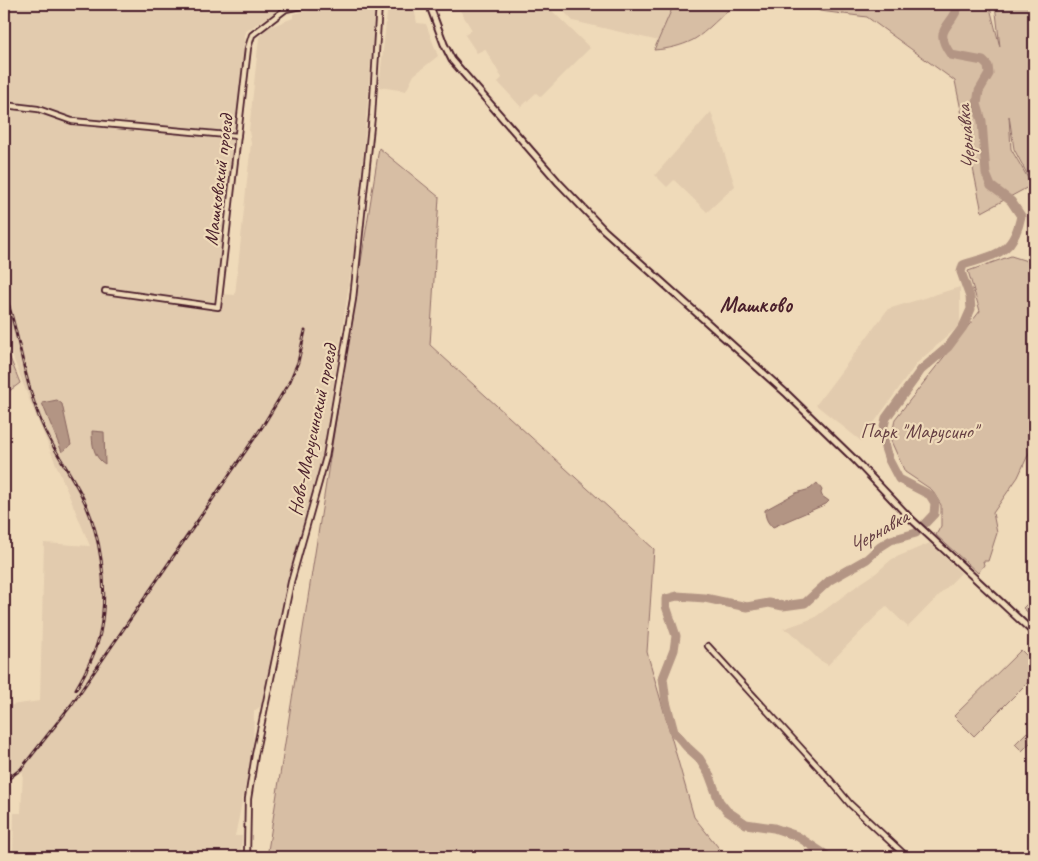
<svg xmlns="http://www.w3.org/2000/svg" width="1038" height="861" font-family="Caveat,sans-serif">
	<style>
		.built { fill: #e2cbae }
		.green { fill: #d7bea4; stroke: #906e68 }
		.water { fill: #b39584; stroke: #896660 }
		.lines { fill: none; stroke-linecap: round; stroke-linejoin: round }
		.river { stroke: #b39584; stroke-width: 9 }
		.minor-casing { stroke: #4a1f2b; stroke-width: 8 }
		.tertiary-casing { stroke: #4a1f2b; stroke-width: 9 }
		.minor { stroke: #efdab9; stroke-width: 4.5 }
		.tertiary { stroke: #efdab9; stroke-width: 5 }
		.rail-casing { stroke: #4a1f2b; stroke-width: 3 }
		.rail { stroke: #efdab9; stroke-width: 1; stroke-dasharray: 4; stroke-linecap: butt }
		.labels { text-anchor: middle; stroke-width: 4.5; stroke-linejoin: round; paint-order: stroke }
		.street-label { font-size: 20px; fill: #4a1f2b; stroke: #efdab9 }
		.park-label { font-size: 20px; fill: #663f43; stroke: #efdab9 }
		.water-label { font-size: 21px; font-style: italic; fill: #643c41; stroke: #efdab9 }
		.quarter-label { font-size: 22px; font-weight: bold; fill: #4a1f2b; stroke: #efdab9 }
	</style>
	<rect width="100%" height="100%" fill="#efdab9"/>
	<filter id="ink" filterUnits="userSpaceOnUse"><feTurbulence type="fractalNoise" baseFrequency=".02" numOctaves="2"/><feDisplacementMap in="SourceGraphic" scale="10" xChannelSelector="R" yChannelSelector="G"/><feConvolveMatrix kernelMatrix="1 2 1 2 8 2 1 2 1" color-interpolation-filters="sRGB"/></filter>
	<g filter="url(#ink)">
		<path class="built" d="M4 4H277L278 10 245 32 220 294 235 295 251 143 249 131 259 37 267 28 293 18V14L314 9H372L375 15 356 238 323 456 288 582 264 704 254 711 253 749 235 836H242L241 857H13L14 813H21L23 772 4 779V706L40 701 44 543 90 546 29 399 4 334Z
			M456 4H545L590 48 541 97 536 93 521 107 498 82 502 78 485 49 477 53 465 35 472 30Z
			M557 4H675L659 41 573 21Z
			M414 8 417 23 426 24 438 56 414 75 406 91 379 87 387 13 391 9Z
			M711 112 735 186 707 212 674 180 667 187 655 175Z
			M960 287V325L917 363 861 441 816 405 888 309Z
			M930 543 961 573 908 627 886 606 828 665 818 659 790 631 783 629 814 618 858 585 876 573 892 559Z"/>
		<path class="green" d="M674 4H736C723 13 706 33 693 40 681 46 668 49 654 50Z
			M809 4H989L1000 47 995 4H1034V187L1014 149 1009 116 1011 149 1032 185 982 212 955 81 867 17 820 11Z
			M379 148 439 197 430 345 654 549 647 652 694 817 726 857H267Z
			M1034 244V442L1018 477 993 513 997 533 988 561H983L984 565 978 573 936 535 941 526V505L932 490 905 472 891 441 895 419 980 311 968 271 1011 256 1027 261Z
			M4 343 20 383 4 395Z
			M1034 597V613L1032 616 1023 608Z
			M1021 650 1034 663V676L974 736 954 716Z
			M1027 732 1034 739 1022 751 1015 744Z"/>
		<path class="water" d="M57 400 62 404 71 445 62 452 42 403Z
			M92 431 104 432 105 464C93 457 92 443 92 431Z
			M817 483 822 490 821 493 822 496 829 501 826 504 773 527C767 523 765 517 765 510L796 493 810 489Z"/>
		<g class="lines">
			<path class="river" d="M829 857 797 836 774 828 746 824 727 811 719 801 709 774 699 758 687 747 674 732 666 702 663 678 674 650 676 636 666 606V599L677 596 705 598 747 607 769 603 783 606 805 603 830 580 867 559 880 547 891 540 916 533 934 514 935 503 930 495 899 479 889 460 885 448 883 430 886 418 921 370 948 347 963 327 971 309 970 297 961 272 963 265C996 254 1013 255 1021 216L1011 201 991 186 986 174 982 121 977 104 979 91 989 74 988 66 983 61 951 55C931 27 953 28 959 4"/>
			<g class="minor-casing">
				<path id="minor" d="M4 105 38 109 72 121 238 136
					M105 291 218 307 248 48 252 35 286 9 311 4H335
					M708 646 831 781 850 804 907 857
					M247 857 248 799 255 755 291 582 326 457 353 299 372 116 379 4"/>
			</g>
			<g class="tertiary-casing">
				<path id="tertiary" d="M429 4 444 44 452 60 559 183 604 230 787 394 854 459 909 517 1034 633"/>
			</g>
			<use href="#minor" class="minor"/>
			<use href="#tertiary" class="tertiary"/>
			<g class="rail-casing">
				<path id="rail" d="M4 291C18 329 22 370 36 408 46 439 65 464 80 492 101 532 109 588 100 633 96 652 86 672 76 689
					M4 782 21 769 72 704 262 427 290 381 298 362 305 331"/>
			</g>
			<use href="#rail" class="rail"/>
		</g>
	</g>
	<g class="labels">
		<g class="street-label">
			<text transform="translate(218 180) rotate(-83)" y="7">Машковский проезд</text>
			<text transform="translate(312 430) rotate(-78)" y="7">Ново-Марусинский проезд</text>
		</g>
		<g class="park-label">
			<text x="919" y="438">Парк "Марусино"</text>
		</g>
		<g class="water-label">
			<text transform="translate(966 138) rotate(-96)" y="7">Чернавка</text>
			<text transform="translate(878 531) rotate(-30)" y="7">Чернавка</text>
		</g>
		<g class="quarter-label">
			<text x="756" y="312">Машково</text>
		</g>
	</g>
	<rect width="1038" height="861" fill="none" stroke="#efdab9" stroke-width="20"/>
	<rect x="10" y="10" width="1018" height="841" fill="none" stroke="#4a1f2b" stroke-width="2" filter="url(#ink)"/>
</svg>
